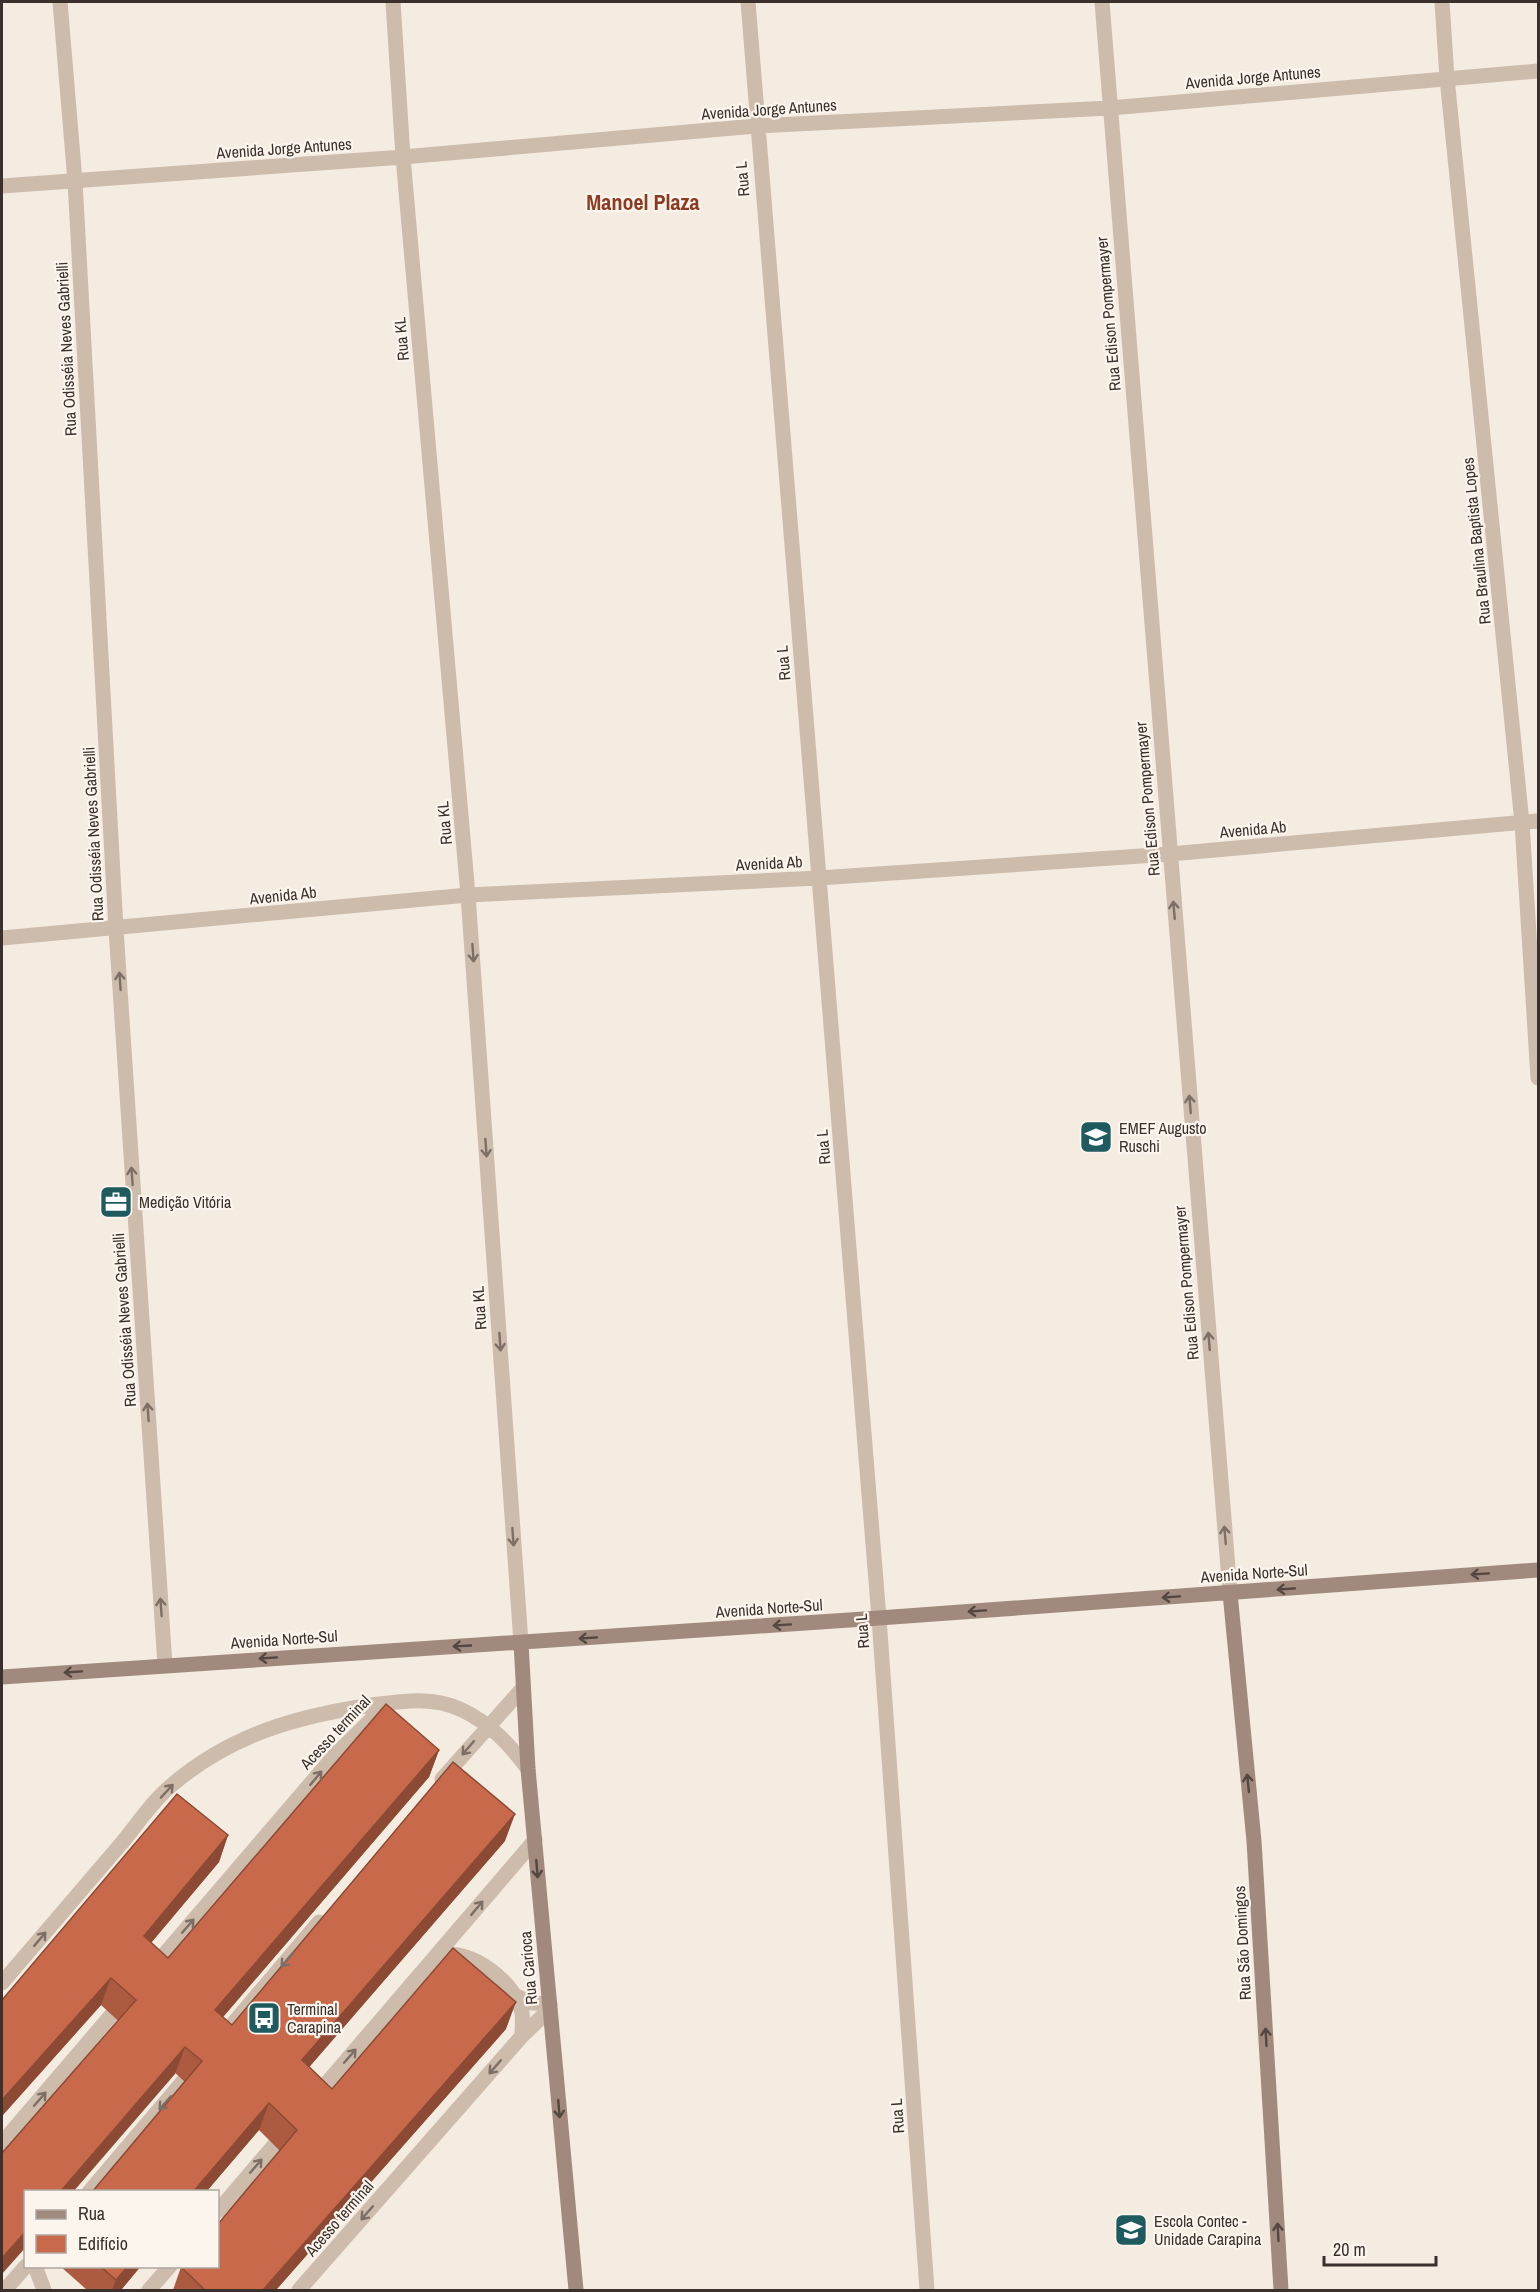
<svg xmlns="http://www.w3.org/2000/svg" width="1540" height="2292" font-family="'Archivo Narrow',sans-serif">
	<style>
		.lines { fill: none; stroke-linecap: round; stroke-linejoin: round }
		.lane { stroke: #cdbbac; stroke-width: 15 }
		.street { stroke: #cdbbac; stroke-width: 15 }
		.secondary { stroke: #a18a7d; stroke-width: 15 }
		.wall { fill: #ac5a40 }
		.shaded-wall { fill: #8c4a34 }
		.building { fill: #c8694b; stroke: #8c4a34; stroke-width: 1.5 }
		.oneway { stroke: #7d6f65 }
		.oneway2 { stroke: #544640 }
		.labels { text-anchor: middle; stroke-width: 4.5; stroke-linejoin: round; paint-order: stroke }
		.street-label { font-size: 16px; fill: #3b302b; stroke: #fbf5ee }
		.poi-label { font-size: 16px; fill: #3b302b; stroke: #fbf5ee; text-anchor: start }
		.district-label { font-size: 22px; font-weight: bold; fill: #8c3b22; stroke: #fbf5ee }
	</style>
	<rect width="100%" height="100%" fill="#f4ebe1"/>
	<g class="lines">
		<path class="lane" d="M442 1779 522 1689
			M442 1955C472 1949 515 1982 522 2012 523 2019 522 2028 522 2036
			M151 1970 335 1755 388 1703
			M2 1983C41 1937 81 1891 120 1845 137 1825 153 1800 173 1784 232 1734 298 1716 372 1705 402 1701 434 1696 462 1710 490 1723 510 1745 528 1769
			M512 1994 532 2003 550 2004
			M220 2039 319 1922
			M314 2098 535 1840
			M2 2143 125 1999
			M89 2192 196 2066
			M218 2211 287 2130
			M35 2266 44 2290
			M5 2290 26 2266
			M149 2290 170 2266
			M299 2290 522 2036 550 2009"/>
		<path class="street" d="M60 2 75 181 116 929 165 1665
			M393 2 403 157 468 895 521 1643
			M748 2 879 1618 927 2290
			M1102 2 1230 1593
			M1442 2 1447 78 1522 823 1538 1078
			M2 186 403 157 756 126 1110 108 1538 71
			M2 938 468 895 819 878 1170 854 1538 821"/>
		<path class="secondary" d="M1230 1593 1254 1841 1281 2290
			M521 1643 528 1769 576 2290
			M2 1677 879 1618 1538 1570"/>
	</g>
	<path class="wall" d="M439 1750 429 1777 223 2017 232 2025 505 1841 309 2067 332 2089 506 2029 276 2290H173L181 2267 280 2151 259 2130 206 2192H92L185 2082 101 2005 2 2116V2000L228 1835 219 1862 151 1943 168 1958Z
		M60 2266H141L121 2290H87Z"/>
	<path class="shaded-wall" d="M439 1750 429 1777 205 2038 215 2010Z
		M515 1814 505 1841 292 2087 302 2060Z
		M228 1835 219 1862 134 1963 144 1936Z
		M111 1978 101 2005 2 2116V2100Z
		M516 2002 506 2029 276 2290H263Z
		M185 2047 175 2074 73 2192H60Z
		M269 2103 259 2130 206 2192H193Z
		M26 2231V2247L2 2274V2258Z
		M128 2266H141L121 2290H112L116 2280Z"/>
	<path class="building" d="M386 1704 439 1750 215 2010 232 2025 453 1762 515 1814 302 2060 332 2089 453 1948 516 2002 263 2290H205L181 2267 182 2266H218V2224L297 2130 269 2103 193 2192H92L202 2061 185 2047 60 2192H26V2231L2 2258V2153L136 2000 111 1978 2 2100V2000L177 1794 228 1835 144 1936 168 1958Z
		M100 2266H128L116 2280Z"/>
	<defs><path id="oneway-shaft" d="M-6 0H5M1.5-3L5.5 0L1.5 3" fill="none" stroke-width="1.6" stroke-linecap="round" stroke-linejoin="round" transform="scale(1.5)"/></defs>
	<g class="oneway">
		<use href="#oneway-shaft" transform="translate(1174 910) rotate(-95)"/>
		<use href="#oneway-shaft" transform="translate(473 953) rotate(86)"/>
		<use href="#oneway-shaft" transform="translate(120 981) rotate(-94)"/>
		<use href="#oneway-shaft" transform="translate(1190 1104) rotate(-95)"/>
		<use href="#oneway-shaft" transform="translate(486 1148) rotate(86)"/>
		<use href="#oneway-shaft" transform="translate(132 1176) rotate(-94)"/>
		<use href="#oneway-shaft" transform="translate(1209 1341) rotate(-95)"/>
		<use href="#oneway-shaft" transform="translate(500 1342) rotate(86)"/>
		<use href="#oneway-shaft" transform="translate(148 1412) rotate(-94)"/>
		<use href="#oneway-shaft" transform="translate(1225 1535) rotate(-95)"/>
		<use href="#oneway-shaft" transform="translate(513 1537) rotate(86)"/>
		<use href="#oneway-shaft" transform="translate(161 1607) rotate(-94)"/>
		<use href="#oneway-shaft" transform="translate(468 1748) rotate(131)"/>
		<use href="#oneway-shaft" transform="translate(316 1778) rotate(-50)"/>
		<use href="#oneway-shaft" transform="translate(167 1791) rotate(-47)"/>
		<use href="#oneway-shaft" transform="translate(477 1908) rotate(-50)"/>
		<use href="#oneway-shaft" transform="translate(188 1926) rotate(-49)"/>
		<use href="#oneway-shaft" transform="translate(40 1939) rotate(-50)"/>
		<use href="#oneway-shaft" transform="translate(287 1960) rotate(130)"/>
		<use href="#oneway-shaft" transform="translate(350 2056) rotate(-49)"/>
		<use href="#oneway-shaft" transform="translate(495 2067) rotate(131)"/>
		<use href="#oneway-shaft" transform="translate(40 2099) rotate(-49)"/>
		<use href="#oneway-shaft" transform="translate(165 2103) rotate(131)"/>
		<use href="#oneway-shaft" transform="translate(256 2166) rotate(-49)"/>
		<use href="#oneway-shaft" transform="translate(367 2213) rotate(131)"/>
	</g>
	<g class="oneway2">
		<use href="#oneway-shaft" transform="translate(1480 1574) rotate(176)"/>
		<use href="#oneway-shaft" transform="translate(1286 1589) rotate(176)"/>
		<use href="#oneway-shaft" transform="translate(1171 1597) rotate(176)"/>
		<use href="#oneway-shaft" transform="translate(977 1611) rotate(176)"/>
		<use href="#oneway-shaft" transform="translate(782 1625) rotate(176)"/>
		<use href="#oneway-shaft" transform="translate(588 1638) rotate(176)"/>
		<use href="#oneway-shaft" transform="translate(462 1646) rotate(177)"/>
		<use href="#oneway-shaft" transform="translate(268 1658) rotate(176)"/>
		<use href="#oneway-shaft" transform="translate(73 1672) rotate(176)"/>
		<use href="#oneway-shaft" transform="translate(1248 1783) rotate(-96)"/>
		<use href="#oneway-shaft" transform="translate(537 1869) rotate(85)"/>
		<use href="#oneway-shaft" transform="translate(1266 2037) rotate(-93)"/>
		<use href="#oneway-shaft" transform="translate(559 2109) rotate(85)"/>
		<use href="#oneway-shaft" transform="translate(1278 2232) rotate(-93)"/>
	</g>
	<defs>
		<g id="school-square" transform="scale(1.725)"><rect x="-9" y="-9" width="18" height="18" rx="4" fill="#1f5a5e" stroke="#fbf5ee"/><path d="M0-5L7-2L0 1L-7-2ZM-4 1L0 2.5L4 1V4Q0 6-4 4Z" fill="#fff"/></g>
		<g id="office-square" transform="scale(1.725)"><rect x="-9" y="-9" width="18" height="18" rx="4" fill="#1f5a5e" stroke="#fbf5ee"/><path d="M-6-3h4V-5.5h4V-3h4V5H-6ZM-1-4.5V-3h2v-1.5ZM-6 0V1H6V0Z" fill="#fff"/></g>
		<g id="bus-square" transform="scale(1.725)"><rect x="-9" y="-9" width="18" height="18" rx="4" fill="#1f5a5e" stroke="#fbf5ee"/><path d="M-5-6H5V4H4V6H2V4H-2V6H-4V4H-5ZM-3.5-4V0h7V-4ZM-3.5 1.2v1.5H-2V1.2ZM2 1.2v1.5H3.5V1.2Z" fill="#fff"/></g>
	</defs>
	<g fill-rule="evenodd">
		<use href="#school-square" x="1096" y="1137"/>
		<use href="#office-square" x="116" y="1202"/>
		<use href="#bus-square" x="264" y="2018"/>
		<use href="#school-square" x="1131" y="2230"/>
	</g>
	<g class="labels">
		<g class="street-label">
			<text transform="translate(1253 77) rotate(-5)" y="6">Avenida Jorge Antunes</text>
			<text transform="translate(769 109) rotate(-4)" y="6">Avenida Jorge Antunes</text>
			<text transform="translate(284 148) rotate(-4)" y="6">Avenida Jorge Antunes</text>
			<text transform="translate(742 179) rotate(-95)" y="6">Rua L</text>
			<text transform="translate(1108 314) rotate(-95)" y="6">Rua Edison Pompermayer</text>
			<text transform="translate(401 339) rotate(-95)" y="6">Rua KL</text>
			<text transform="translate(66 349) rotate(-93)" y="6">Rua Odisséia Neves Gabrielli</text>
			<text transform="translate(1476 541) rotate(-96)" y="6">Rua Braulina Baptista Lopes</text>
			<text transform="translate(783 663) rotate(-95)" y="6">Rua L</text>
			<text transform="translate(1147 799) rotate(-95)" y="6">Rua Edison Pompermayer</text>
			<text transform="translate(444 823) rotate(-95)" y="6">Rua KL</text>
			<text transform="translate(1253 829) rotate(-5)" y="6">Avenida Ab</text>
			<text transform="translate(93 834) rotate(-93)" y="6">Rua Odisséia Neves Gabrielli</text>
			<text transform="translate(769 863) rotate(-3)" y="6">Avenida Ab</text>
			<text transform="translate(283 895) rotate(-6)" y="6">Avenida Ab</text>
			<text transform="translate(823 1147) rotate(-95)" y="6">Rua L</text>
			<text transform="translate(1186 1283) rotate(-95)" y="6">Rua Edison Pompermayer</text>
			<text transform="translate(479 1308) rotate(-94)" y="6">Rua KL</text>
			<text transform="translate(124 1320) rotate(-94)" y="6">Rua Odisséia Neves Gabrielli</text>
			<text transform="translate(1254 1573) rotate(-4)" y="6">Avenida Norte-Sul</text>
			<text transform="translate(769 1608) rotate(-4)" y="6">Avenida Norte-Sul</text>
			<text transform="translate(862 1631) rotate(-94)" y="6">Rua L</text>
			<text transform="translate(284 1639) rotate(-4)" y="6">Avenida Norte-Sul</text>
			<text transform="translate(335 1732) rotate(-47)" y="6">Acesso terminal</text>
			<text transform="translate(1242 1943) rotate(-93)" y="6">Rua São Domingos</text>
			<text transform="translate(528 1968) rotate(-95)" y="6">Rua Carioca</text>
			<text transform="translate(897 2116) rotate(-94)" y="6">Rua L</text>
			<text transform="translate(339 2218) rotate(-49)" y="6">Acesso terminal</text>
		</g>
		<g class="poi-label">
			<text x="1119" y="1134">EMEF Augusto<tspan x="1119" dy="18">Ruschi</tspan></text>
			<text x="139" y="1208">Medição Vitória</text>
			<text x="287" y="2015">Terminal<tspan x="287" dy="18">Carapina</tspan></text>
			<text x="1154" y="2227">Escola Contec -<tspan x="1154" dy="18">Unidade Carapina</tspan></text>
		</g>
		<g class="district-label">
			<text x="643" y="210">Manoel Plaza</text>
		</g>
	</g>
	<rect width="1540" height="2292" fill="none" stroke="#3b302b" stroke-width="6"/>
	<rect x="24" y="2190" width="195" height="78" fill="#fbf5ee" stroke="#aea6a0" stroke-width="1.5"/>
	<rect x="36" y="2210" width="30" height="9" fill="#a18a7d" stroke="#aea6a0" stroke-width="1.5"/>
	<text x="78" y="2220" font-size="18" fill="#3b302b">Rua</text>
	<rect x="36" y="2235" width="30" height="18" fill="#c8694b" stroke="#aea6a0" stroke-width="1.5"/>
	<text x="78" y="2250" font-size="18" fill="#3b302b">Edifício</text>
	<path d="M1324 2256v9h112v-9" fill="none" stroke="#3b302b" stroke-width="3"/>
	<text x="1333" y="2256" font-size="18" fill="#3b302b" stroke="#fbf5ee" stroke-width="4.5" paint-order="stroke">20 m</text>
</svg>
